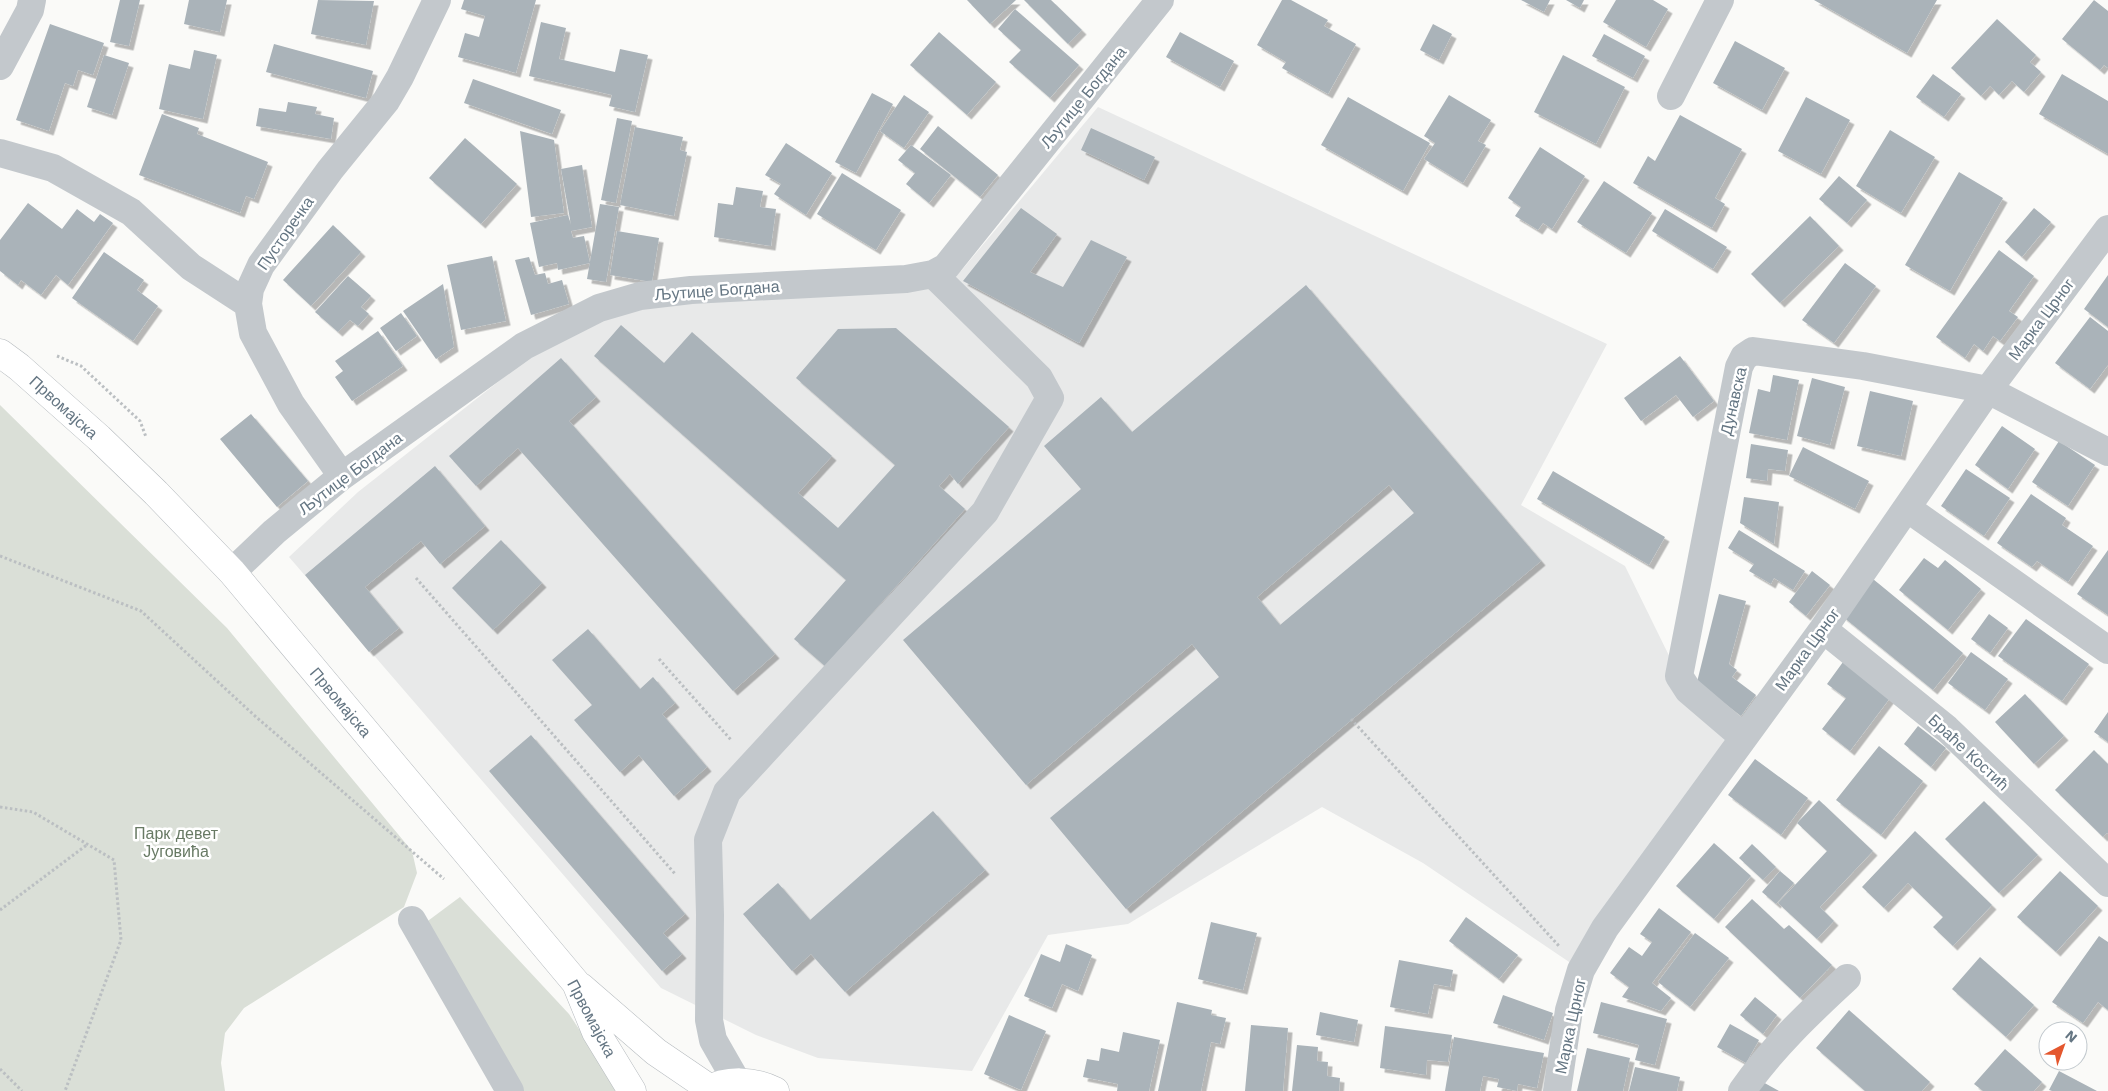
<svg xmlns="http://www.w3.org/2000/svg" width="2108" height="1091" font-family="'Work Sans',sans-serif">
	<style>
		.built { fill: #e8e9e9 }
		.green { fill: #dadfd7 }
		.building { fill: #aab3b9; fill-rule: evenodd; filter: url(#shadow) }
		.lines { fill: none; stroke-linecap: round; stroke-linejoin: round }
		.major-casing { stroke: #b5babe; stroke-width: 29 }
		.path { stroke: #bbbfc2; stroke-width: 3; stroke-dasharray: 2.5 2.5; stroke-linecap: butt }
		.minor { stroke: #c3c8cc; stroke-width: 28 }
		.major { stroke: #fff; stroke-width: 28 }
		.labels { text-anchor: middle; stroke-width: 5; stroke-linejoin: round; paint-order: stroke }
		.street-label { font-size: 16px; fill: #657683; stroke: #fff }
		.park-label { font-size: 16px; fill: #687a64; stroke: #fff }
	</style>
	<defs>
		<filter id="shadow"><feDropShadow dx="4.5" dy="4.5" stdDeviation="0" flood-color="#0004"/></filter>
	</defs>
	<rect width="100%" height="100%" fill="#fafaf8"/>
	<path class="built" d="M1098 107 1607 344 1521 505 1625 566 1679 676 1743 737 1581 970 1423 863 1322 807 1128 924 1048 935 972 1071 818 1058 756 1035 661 988 289 557 358 492 531 356 590 323 640 307 911 273 961 271Z"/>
	<path class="green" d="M0 405 227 628 412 851 417 873 404 907 244 1008 225 1033 221 1063 225 1091H0Z
		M460 897 569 1014 620 1091H508L417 929Z"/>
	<path class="building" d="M120 0H140L129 46 110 42Z
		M189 0H227L220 32 184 24Z
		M318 0 374 1 366 45 311 34Z
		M464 0H536L516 73 458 57 465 33 479 37 485 16 461 9Z
		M967 0H1016L990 24Z
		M1024 0H1051L1082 30 1068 44Z
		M1282 0H1291L1328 20 1324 26 1356 44 1328 94 1282 68 1286 62 1257 45Z
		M1521 0H1550L1544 12Z
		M1566 0H1584L1580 8Z
		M1616 0H1653L1668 9 1646 47 1603 22Z
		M1814 0H1937L1907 53Z
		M2094 0 2108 11V68L2104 65 2100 70 2062 39Z
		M1015 9 1079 65 1050 98 1009 62 1021 50 998 29Z
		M1997 19 2036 55 2030 62 2041 72 2024 92 2012 81 1999 95 1990 86 1981 96 1951 68Z
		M541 22 566 28 559 59 615 72 620 49 648 55 635 112 609 106 612 95 529 76Z
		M50 24 104 43 93 75 78 70 73 86 65 83 49 131 16 120Z
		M1433 24 1452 34 1439 60 1420 50Z
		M939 32 996 82 967 115 910 65Z
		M1180 32 1234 61 1220 87 1166 57Z
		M1604 34 1645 56 1633 78 1592 56Z
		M1735 41 1785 68 1762 110 1713 83Z
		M274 44 373 71 366 98 266 72Z
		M194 50 217 55 203 119 159 109 169 64 190 69Z
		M104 55 129 63 112 115 87 107Z
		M1563 55 1625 87 1596 144 1534 112Z
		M1933 74 1961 94 1944 117 1916 97Z
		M2062 74 2108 101V154L2039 114Z
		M473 79 561 110 552 134 464 103Z
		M872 93 893 104 856 173 835 162Z
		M904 95 929 112 904 148 880 131Z
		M1449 95 1491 120 1478 141 1486 145 1463 183 1424 159 1435 143 1424 136Z
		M1348 97 1430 143 1403 191 1321 145Z
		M1806 97 1850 120 1821 174 1778 151Z
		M288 102 317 107 315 114 334 118 331 139 256 126 259 108 286 112Z
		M162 114 199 128 197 134 268 162 254 199 246 196 240 213 139 175Z
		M1680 115 1742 149 1715 198 1725 204 1712 228 1633 183 1648 156 1655 161Z
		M617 118 632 121 616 203 601 200Z
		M938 126 998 175 980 197 920 149Z
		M635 127 683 137 680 150 687 152 674 216 620 205Z
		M1091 128 1155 157 1144 180 1081 150Z
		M1890 130 1935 157 1901 213 1856 186Z
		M520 131 554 140 564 213 531 217Z
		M465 138 517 184 481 224 429 178Z
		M786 143 832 173 806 215 774 194 781 184 765 175Z
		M911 145 951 175 929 203 906 184 915 173 898 160Z
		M1540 147 1585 176 1552 229 1543 223 1538 230 1515 216 1521 207 1508 198Z
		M582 165 592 227 571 231 573 238 584 236 590 263 558 270 557 263 539 267 530 223 568 215 571 225 561 169Z
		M1959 172 2003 198 1950 291 1905 265Z
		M842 173 901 210 876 250 817 214Z
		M1839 176 1867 200 1847 223 1819 199Z
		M1604 181 1652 213 1626 253 1577 222Z
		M736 187 763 191 760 207 776 209 771 246 714 237 718 203 733 205Z
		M28 203 62 229 77 209 94 222 100 214 113 223 68 285 56 275 41 295 21 280 18 285 0 271V240Z
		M600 204 619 207 606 282 587 279Z
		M1021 208 1057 234 1030 272 1063 287 1091 240 1127 257 1079 343 963 281Z
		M2034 208 2051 222 2022 257 2005 242Z
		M1665 209 1727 247 1713 269 1652 231Z
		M1810 216 1839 246 1780 303 1751 274Z
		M333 225 361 252 311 306 283 280Z
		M617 231 659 238 652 282 610 275Z
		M1999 250 2034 276 2009 311 2018 317 2000 341 1993 336 1983 351 1974 344 1965 358 1936 337Z
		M104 252 144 280 137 290 158 306 133 341 72 298Z
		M492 256 506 321 461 330 447 265Z
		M529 257 535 275 545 273 548 284 562 280 569 304 531 315 515 260Z
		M1845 263 1876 286 1834 343 1802 320Z
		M2108 275V327L2084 309Z
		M348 276 371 296 361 307 369 314 358 326 350 320 338 332 315 312Z
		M443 284 454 347 436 359 403 311Z
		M1306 285 1541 561 1126 909 1050 818 1219 677 1192 644 1026 785 903 640 1081 489 1044 446 1101 397 1132 432ZM1389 485 1414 513 1280 625 1257 597Z
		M401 313 417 336 396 351 380 328Z
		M2090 317 2108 331V365L2090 389 2055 363Z
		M621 325 664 363 692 332 832 456 798 493 838 528 895 465 796 378 838 329 896 328 1009 427 958 484 950 474 939 486 965 509 825 666 794 639 846 580 594 356Z
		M378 331 403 366 352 401 335 377 343 371 335 361Z
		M1680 356 1714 401 1693 417 1676 395 1641 421 1624 398Z
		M561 358 596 397 569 421 775 654 733 691 518 448 476 486 449 456Z
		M1773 375 1799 380 1787 440 1749 433 1758 389 1770 392Z
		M1812 378 1845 387 1830 445 1797 436Z
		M1870 391 1913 401 1901 456 1857 446Z
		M251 414 308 481 277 507 220 439Z
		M2002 426 2035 449 2008 489 1975 465Z
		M2059 441 2095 465 2068 506 2032 482Z
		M1751 444 1788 450 1785 471 1768 469 1767 481 1746 478Z
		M1803 447 1869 481 1855 509 1789 476Z
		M435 466 485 526 440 564 421 541 365 587 399 628 369 652 305 575Z
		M1966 469 2010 498 1984 536 1941 506Z
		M1553 471 1665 537 1649 565 1537 499Z
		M2031 494 2066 518 2062 525 2093 546 2068 582 2037 561 2032 567 1997 543Z
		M1744 497 1779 502 1774 544 1740 523Z
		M1739 530 1805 571 1793 590 1774 578 1771 584 1749 571 1754 564 1728 548Z
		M501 540 542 583 493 630 452 588Z
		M2108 550V615L2077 594Z
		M1924 558 1938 568 1945 560 1981 589 1948 630 1899 590Z
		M1812 571 1830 585 1806 616 1789 602Z
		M1873 579 1963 653 1933 690 1842 616Z
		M1719 594 1746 601 1729 664 1737 670 1732 677 1756 695 1741 716 1697 682Z
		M1989 614 2008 628 1990 653 1971 639Z
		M2026 619 2089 664 2062 701 1998 656Z
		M588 629 640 689 653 677 675 703 662 714 707 767 674 796 639 755 620 772 574 720 592 705 552 660Z
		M1971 652 2008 679 1985 710 1948 683Z
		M1843 662 1890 698 1850 751 1822 729 1846 698 1827 684Z
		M2025 694 2064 736 2034 764 1995 722Z
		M2108 712V742L2094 732Z
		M1918 726 1946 748 1931 767 1904 744Z
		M531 735 685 914 663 933 682 954 662 971 489 771Z
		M1879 746 1923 781 1881 835 1836 800Z
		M2094 750 2108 764V834L2107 833 2103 837 2055 790Z
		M1755 759 1808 798 1781 835 1728 795Z
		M1819 800 1873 851 1820 907 1834 921 1817 939 1778 903 1827 851 1797 823Z
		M1984 801 2038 855 1999 893 1945 839Z
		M933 811 985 870 845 992 811 954 792 971 743 914 778 883 810 920Z
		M1915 831 1992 905 1953 946 1933 927 1943 917 1908 883 1884 908 1862 887Z
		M1714 843 1751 876 1714 919 1676 886Z
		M1752 844 1776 867 1763 880 1739 858Z
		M1780 871 1794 883 1776 904 1762 892Z
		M2060 871 2098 906 2056 952 2017 917Z
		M1752 899 1784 929 1789 925 1832 965 1800 998 1725 927Z
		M1659 908 1691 932 1652 983 1671 998 1661 1011 1622 997 1629 987 1610 973 1629 947 1642 956 1652 942 1640 934Z
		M1466 917 1518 955 1499 979 1449 941Z
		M1211 922 1257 933 1243 990 1198 979Z
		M1695 933 1729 958 1690 1007 1658 982Z
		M2099 936 2108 942V1010L2098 1002 2083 1023 2052 1002Z
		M1066 944 1092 955 1078 991 1062 984 1052 1008 1024 996 1041 954 1060 962Z
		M1980 957 2034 1005 2006 1037 1952 989Z
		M1399 960 1453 970 1450 987 1434 984 1428 1014 1390 1007Z
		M1503 995 1553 1013 1544 1040 1493 1023Z
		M1755 997 1777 1015 1763 1034 1740 1015Z
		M1177 1002 1212 1010 1211 1015 1226 1018 1220 1044 1211 1042 1201 1091H1158Z
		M1601 1002 1667 1019 1655 1065 1635 1060 1639 1045 1593 1033Z
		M1849 1010 1930 1082 1922 1091H1865L1816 1048Z
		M1320 1012 1358 1020 1354 1042 1316 1035Z
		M1009 1015 1046 1031 1021 1090 984 1074Z
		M1730 1024 1759 1040 1746 1063 1717 1047Z
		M1251 1025 1288 1028 1283 1091H1245Z
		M1385 1026 1452 1035 1448 1062 1427 1060 1426 1075 1380 1068Z
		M1123 1032 1160 1040 1149 1091H1117L1118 1084 1083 1077 1087 1059 1099 1061 1101 1048 1119 1052Z
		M1454 1037 1544 1053 1537 1088 1518 1084 1517 1091 1497 1087 1499 1079 1483 1076 1480 1091H1445Z
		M1297 1045 1318 1047 1317 1061 1328 1062 1327 1076 1340 1078 1339 1091H1292Z
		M1587 1048 1630 1058 1623 1091H1577Z
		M2005 1049 2042 1082 2034 1091H1983L1974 1084Z
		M1635 1067 1680 1077 1677 1091H1629Z
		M2059 1071 2097 1091H2052L2049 1090Z
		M1761 1081 1779 1091H1754Z"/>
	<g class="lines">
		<g class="major-casing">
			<path id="major" d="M0 353 19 367 99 438 156 493 232 572 576 983 596 1032 632 1091
				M581 987 656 1052 706 1086 707 1090
				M705 1091C727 1079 753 1080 775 1091"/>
		</g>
		<path class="path" d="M57 356 81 366 140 421 146 437
			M0 556 141 611 255 716 444 879
			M416 578 676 875
			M659 659 732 741
			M1351 719 1559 946
			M0 807 33 812 114 860 121 940 65 1091
			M0 910 88 844
			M0 1069 22 1091"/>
		<path class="minor" d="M0 66 30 10 32 0
			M1671 96 1720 0
			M0 153 53 168 131 212 191 267 248 304
			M342 476 291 404 253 333 248 304 250 289 261 265 330 170 386 101 400 77 437 0
			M1907 508 2108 650
			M232 572 274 532 342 476 524 346 599 308 640 296 691 290 906 279 933 274 946 267 1160 0
			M1823 629 1947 729 2108 883
			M1743 737 1688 690 1679 676 1739 367 1744 357 1753 351 1863 366 1988 390 2108 452
			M412 920 510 1091
			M737 1082 713 1040 709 1020 710 915 708 840 727 792 985 512 1050 398 1039 378 933 274
			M1557 1091 1569 1010 1581 970 1605 928 1823 629 1988 390 2108 229
			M1742 1091C1772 1048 1809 1013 1847 978"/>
		<use href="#major" class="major"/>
	</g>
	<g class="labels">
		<g class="street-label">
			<text transform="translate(1083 97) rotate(-51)" y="6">Љутице Богдана</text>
			<text transform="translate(285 233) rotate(-55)" y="6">Пусторечка</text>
			<text transform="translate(717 290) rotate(-4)" y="6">Љутице Богдана</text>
			<text transform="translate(2041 319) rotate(-53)" y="6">Марка Црног</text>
			<text transform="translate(1733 401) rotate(-77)" y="6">Дунавска</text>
			<text transform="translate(64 407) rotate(42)" y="6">Првомајска</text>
			<text transform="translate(350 473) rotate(-37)" y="6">Љутице Богдана</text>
			<text transform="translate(1807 649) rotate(-54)" y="6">Марка Црног</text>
			<text transform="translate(341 702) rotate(50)" y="6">Првомајска</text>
			<text transform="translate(1969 752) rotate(43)" y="6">Браће Костић</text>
			<text transform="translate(592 1018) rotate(62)" y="6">Првомајска</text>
			<text transform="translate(1570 1026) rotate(-78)" y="6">Марка Црног</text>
		</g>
		<g class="park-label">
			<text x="176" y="839">Парк девет<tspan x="176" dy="18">Југовића</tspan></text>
		</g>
	</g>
	<g transform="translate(2063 1046) rotate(41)"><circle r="24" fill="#ffffff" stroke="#c1c8cd"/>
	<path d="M0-4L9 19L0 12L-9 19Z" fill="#e4572e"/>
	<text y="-8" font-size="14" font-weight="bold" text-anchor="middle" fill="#657683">N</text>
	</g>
</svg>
